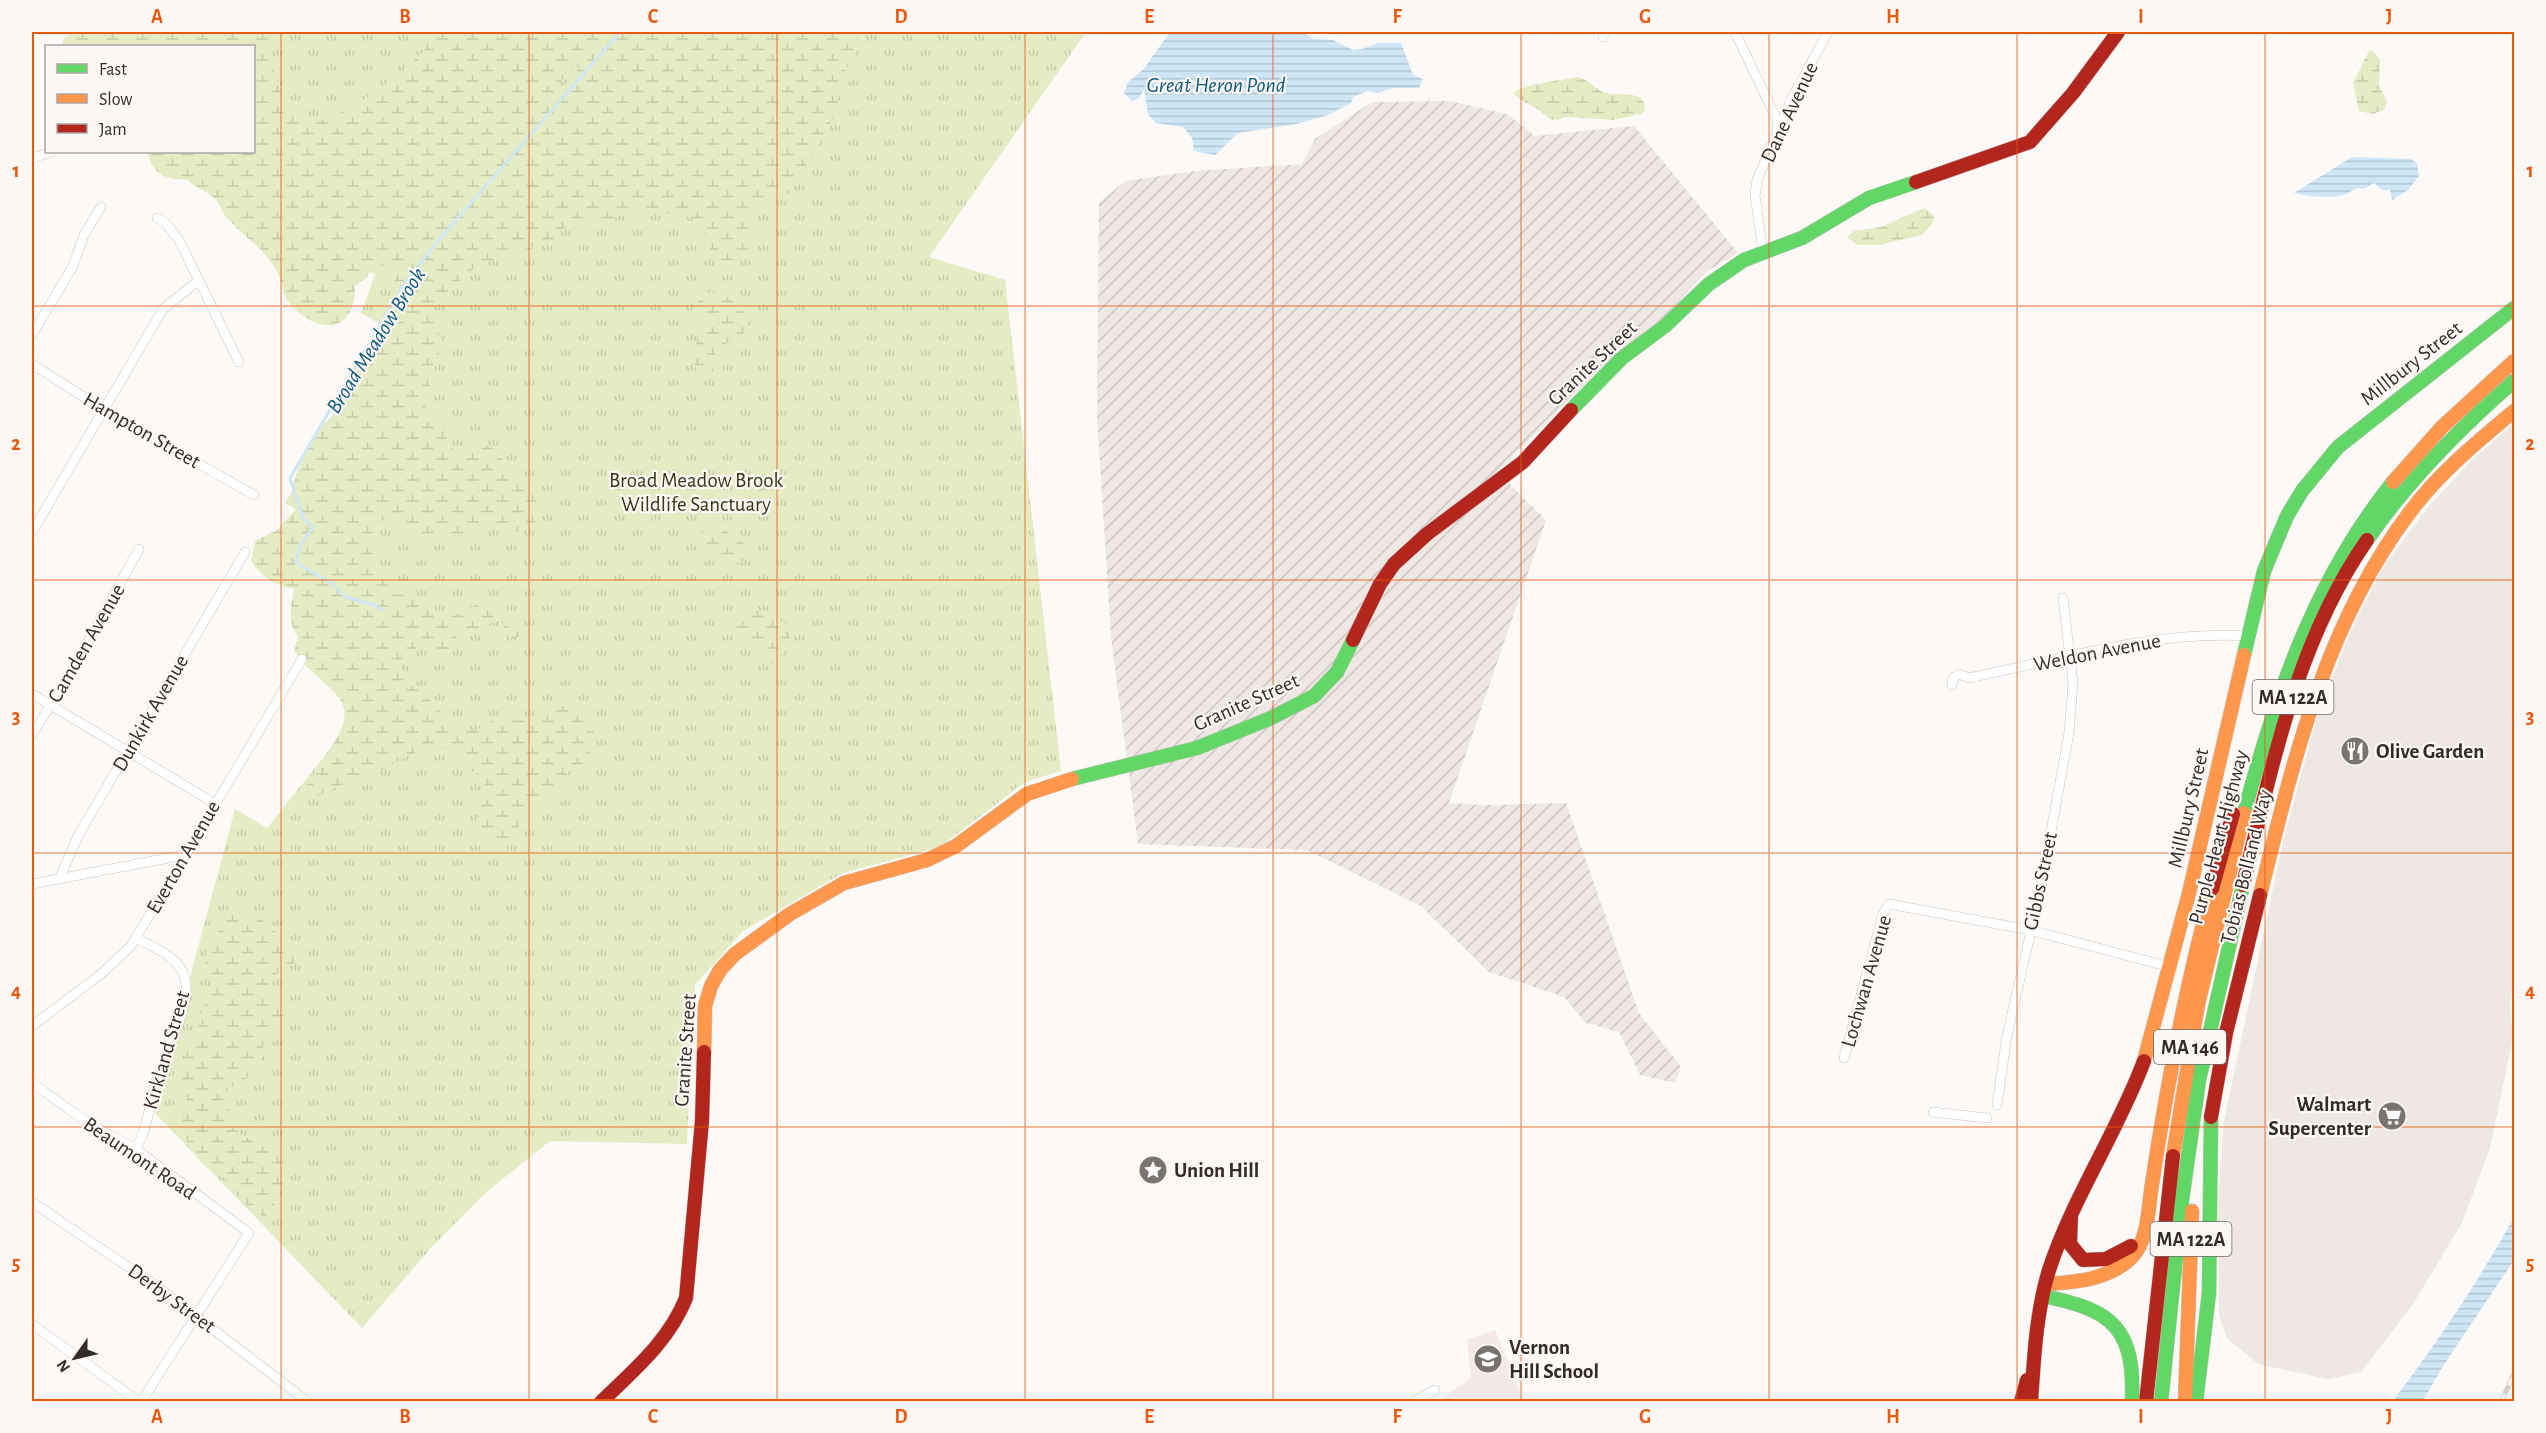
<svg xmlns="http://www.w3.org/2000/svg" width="2546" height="1433" font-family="'Alegreya Sans',sans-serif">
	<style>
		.built { fill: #efe7e3 }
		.industrial { fill: url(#industrial-furrows) }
		.education { fill: #f4e9e7 }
		.grass { fill: url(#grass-tufts) }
		.wetland { fill: url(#wetland-marsh) }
		.water { fill: url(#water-rules) }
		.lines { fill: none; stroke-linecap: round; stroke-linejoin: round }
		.stream { stroke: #cee6f6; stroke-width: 3 }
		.street-casing { stroke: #cac4c1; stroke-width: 10 }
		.fast-casing { stroke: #cac4c1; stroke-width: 15 }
		.slow-casing { stroke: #cac4c1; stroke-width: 15 }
		.jam-casing { stroke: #cac4c1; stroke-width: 15 }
		.street { stroke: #fffefe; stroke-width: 9 }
		.fast { stroke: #63d668; stroke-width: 14 }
		.slow { stroke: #ff974d; stroke-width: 14 }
		.jam { stroke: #b3261e; stroke-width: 14 }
		.rail-casing { stroke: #cfcecc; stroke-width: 5 }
		.rail { stroke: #fdf8f6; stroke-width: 3; stroke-dasharray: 9; stroke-linecap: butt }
		.grid { fill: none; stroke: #e8590c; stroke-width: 1.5; stroke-opacity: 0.55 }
		.labels { text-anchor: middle; stroke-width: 4.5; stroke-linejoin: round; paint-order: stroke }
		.shield { fill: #fdf8f6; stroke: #706865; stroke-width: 1.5 }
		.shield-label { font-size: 20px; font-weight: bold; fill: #342b27 }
		.street-label { font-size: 21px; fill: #342b27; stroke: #fdf8f6 }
		.park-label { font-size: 21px; fill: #333a12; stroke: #fdf8f6 }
		.poi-label { font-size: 21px; font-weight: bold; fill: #342b27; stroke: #fdf8f6; text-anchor: start }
		.water-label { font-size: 22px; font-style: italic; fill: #0a5a7f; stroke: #fdf8f6 }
		.neatline { fill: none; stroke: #e8590c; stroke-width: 2 }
		.grid-label { font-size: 20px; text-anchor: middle; font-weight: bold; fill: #e8590c }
	</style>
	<defs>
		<pattern id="industrial-furrows" width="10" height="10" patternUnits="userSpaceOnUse" patternTransform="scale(1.5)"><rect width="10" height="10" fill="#efe7e3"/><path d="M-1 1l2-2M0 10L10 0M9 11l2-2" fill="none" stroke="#cec6c3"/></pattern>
		<pattern id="grass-tufts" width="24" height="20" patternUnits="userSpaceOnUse" patternTransform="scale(1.5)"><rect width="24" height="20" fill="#e5ecc3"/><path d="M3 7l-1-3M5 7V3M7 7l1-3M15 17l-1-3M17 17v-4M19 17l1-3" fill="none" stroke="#c5cba8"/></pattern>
		<pattern id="wetland-marsh" width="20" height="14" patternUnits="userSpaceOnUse" patternTransform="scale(1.5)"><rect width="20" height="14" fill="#e5ecc3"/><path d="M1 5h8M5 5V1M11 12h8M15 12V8" fill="none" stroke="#c5cba8"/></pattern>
		<pattern id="water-rules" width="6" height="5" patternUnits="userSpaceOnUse" patternTransform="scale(1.5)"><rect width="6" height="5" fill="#cee6f6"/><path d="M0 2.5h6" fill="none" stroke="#b2c5d3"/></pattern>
	</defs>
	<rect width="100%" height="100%" fill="#fcf9f7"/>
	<path class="built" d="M2514 423V972L2510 1006 2513 1038 2490 1148 2462 1223 2413 1304 2361 1372 2328 1379 2258 1364 2227 1338 2219 1316 2218 1199 2224 1121 2284 837 2320 707 2357 617 2385 564 2428 507 2472 460Z"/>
	<path class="industrial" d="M1450 101 1507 114 1535 136 1634 126 1738 253 1707 271 1664 317 1603 366 1497 472 1546 520 1449 803 1486 805 1566 803 1639 1013 1681 1067 1675 1083 1640 1075 1619 1032 1586 1023 1564 997 1489 972 1421 906 1307 850 1138 844 1111 637 1097 415 1099 202 1126 181 1195 171 1302 164 1315 139 1372 102Z"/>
	<path class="education" d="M1495 1330 1524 1401H1438L1471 1378 1467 1340Z"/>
	<path class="grass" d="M77 32H1086L929 257 1005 280 1061 771 1025 782 940 847 843 873 743 931 695 985 687 1144 550 1141 484 1194 430 1249 362 1328 154 1112 235 809 267 828 351 723 346 599 372 555 285 503 387 328 361 313 375 275 151 152H254V46H75Z"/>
	<path class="wetland" d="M73 32H269C273 67 277 96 301 123 342 124 397 77 425 50L422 32H600C599 51 573 69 560 82V91L609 32H859L854 55 842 77 836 112 820 143 788 194 760 206 750 220 755 228 748 259 714 261 705 232 692 218 656 212 625 213 601 224 576 220 559 232 555 241 539 240 532 249 517 250 506 259 481 262 433 304 434 322 443 344 432 368 425 410 443 424C447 442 448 450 467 455L487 446 499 451 508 472 531 485 539 510 535 522 523 531 517 532 490 523 474 525 461 535H445L429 543C411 537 398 514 377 522L373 531 371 568 396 594 413 593 437 613 458 614 477 604 495 605 523 625 522 634 513 640 508 636 502 622 497 621 468 632 457 631 455 647 451 655 445 654 426 642 404 655 400 661 403 678 437 706 449 729 475 731 492 721 541 718 569 703 580 704 583 715 596 737 588 760 565 774 554 791 523 812 518 831 511 842C491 847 474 825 477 806 478 798 483 790 485 783L482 777 465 768 460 753C430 738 399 761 374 775 366 779 359 778 351 781 336 786 325 796 308 797L304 788C314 778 318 765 326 754 371 694 324 695 294 651L298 638C287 621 291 608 294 589 274 585 262 578 251 561L255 541 277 530 297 508 293 484 303 456 317 431 345 403 344 393 348 381 390 318 382 323 398 296C397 283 390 262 374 263L367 277 355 286C356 330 322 337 293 307 284 299 283 289 280 278 277 269 266 254 259 248 248 238 235 227 225 216 222 211 220 204 216 200 207 190 194 189 187 179 166 181 151 173 148 152H254V46H61L64 39Z
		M2369 51H2373L2380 60 2379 85 2387 102 2384 110 2372 114 2359 111 2353 83Z
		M1577 77C1592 81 1595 90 1606 93 1619 97 1645 88 1645 110L1642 114 1613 120 1566 117 1558 120 1549 119C1539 106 1524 105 1513 93 1525 83 1560 81 1577 77Z
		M1924 208 1934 216 1933 223 1922 235 1879 245H1857L1847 237 1854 231 1881 227Z
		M703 290 734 299 749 320 747 331 721 347 714 356 715 367 711 374H700L694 365 698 332 706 325 693 312Z
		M708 524 722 528 748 546C749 555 744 564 735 565 720 560 701 545 702 528Z
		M743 609 759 611 793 627C793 635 781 659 774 664H771L772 652 768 647 752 649 732 631V622Z
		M240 911 256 915 300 953C293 977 266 961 273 998L285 1005 290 1011 289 1019C257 1029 269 1047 256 1068 250 1079 236 1085 225 1090L223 1096 230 1113 229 1122C243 1142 260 1142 282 1144L287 1150C286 1172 282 1202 265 1217L245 1205 236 1185 204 1165 188 1146 182 1124 187 1099 178 1073 191 1040 198 1030 200 1017 210 992 212 982 205 966 206 957 216 933 224 926 227 917Z"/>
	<path class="water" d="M1170 32H1304L1313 39 1333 40 1353 50 1362 49 1378 43H1401L1413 75 1423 79 1419 88H1393L1378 93 1367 91 1353 97 1351 103 1328 115 1297 124 1238 133 1215 155 1194 151 1192 138 1183 127 1156 123 1148 114 1144 89 1139 98 1132 101 1124 93 1128 82 1143 70Z
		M2352 157 2411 159 2417 164 2419 176 2408 190 2392 200 2390 190H2382L2374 183 2363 189 2356 188C2341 201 2313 197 2294 193Z
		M2514 1217V1260L2443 1366 2423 1401H2393C2437 1343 2479 1281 2514 1217Z"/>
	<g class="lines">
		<path class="stream" d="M383 610 374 605 345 597 333 584 296 563 300 545 313 527 303 518 290 478 404 284 437 242 620 32"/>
		<g class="street-casing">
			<path id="street" d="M1735 32 1777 120V129
				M1603 37 1605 32
				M32 158 52 152
				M157 218 166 223 179 240 239 362
				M1763 252 1755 196 1757 180 1792 98 1828 32
				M32 335 73 266 84 235 101 207
				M32 364 104 410 254 495
				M32 532 163 309 198 281
				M1952 685 1953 678 1959 674 1969 678C2063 659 2154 630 2250 636
				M32 694 214 803
				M32 735 76 663 139 549
				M60 877 79 834 245 552
				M32 884 184 855
				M32 1026 101 974 131 946 302 659
				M1844 1058 1883 914 1889 904 2030 930 2170 967
				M32 1083 87 1122 137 1150 249 1233 141 1402
				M1997 1105 2007 1035 2040 892 2069 733 2073 683 2063 598
				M1933 1112 1987 1118
				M134 1149C145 1142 151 1098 155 1084 164 1058 192 1003 185 978 179 956 154 948 136 938
				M32 1202 158 1287 308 1402
				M32 1324 139 1402
				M1413 1402 1435 1390"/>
		</g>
		<g class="fast-casing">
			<path id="fast" d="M1571 410 1622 358 1665 326 1709 284 1744 260 1802 238 1869 198 1916 182
				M2367 540C2408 480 2459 429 2514 381
				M2244 655 2264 571 2287 516 2302 491 2338 447 2514 308
				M1072 779 1197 748 1271 718 1314 696 1337 672 1353 640
				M2244 813C2276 694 2315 579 2393 482
				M2043 1296C2113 1310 2135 1328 2132 1402
				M2161 1402 2182 1200 2199 1080 2243 885
				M2196 1402 2209 1293 2211 1117"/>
		</g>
		<g class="slow-casing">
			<path id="slow" d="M2393 482 2442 427 2514 361
				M2260 895C2293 762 2325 624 2410 512 2439 473 2477 442 2514 411
				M704 1052 705 1006 711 986 720 970 735 954 790 914 844 883 927 860 956 846 1027 794 1072 779
				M2144 1061 2189 893 2244 655
				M2173 1156 2198 1004 2244 813
				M2046 1284C2076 1282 2108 1280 2131 1258 2149 1240 2148 1208 2152 1184 2167 1084 2186 986 2212 889
				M2185 1402 2192 1211"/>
		</g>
		<g class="jam-casing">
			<path id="jam" d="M1916 182 2030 142 2073 93 2118 32
				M1353 640 1380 584 1394 564 1427 534 1523 462 1571 410
				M2243 885C2272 767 2296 642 2367 540
				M2212 889 2233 814
				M2211 1117 2226 1033 2260 895
				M2071 1216 2070 1244 2083 1260 2106 1259 2131 1246
				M601 1402C634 1370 669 1341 686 1298L702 1121 704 1052
				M2021 1402 2027 1380
				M2031 1402C2034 1358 2036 1313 2049 1270 2073 1197 2117 1133 2144 1061
				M2146 1402 2173 1156"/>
		</g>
		<use href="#street" class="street"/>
		<use href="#fast" class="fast"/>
		<use href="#slow" class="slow"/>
		<use href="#jam" class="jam"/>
		<g class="rail-casing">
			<path id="rail" d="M2501 1402 2514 1374"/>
		</g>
		<use href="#rail" class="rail"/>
	</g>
	<path class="grid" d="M281 32V1402M529 32V1402M777 32V1402M1025 32V1402M1273 32V1402M1521 32V1402M1769 32V1402M2017 32V1402M2265 32V1402M32 306H2514M32 580H2514M32 853H2514M32 1127H2514"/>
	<defs>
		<g id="restaurant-disc" transform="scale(1.5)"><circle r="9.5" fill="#7a7370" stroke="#fdf8f6"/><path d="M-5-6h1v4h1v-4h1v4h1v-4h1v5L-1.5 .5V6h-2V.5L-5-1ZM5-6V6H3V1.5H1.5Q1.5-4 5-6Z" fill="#fff"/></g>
		<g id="supermarket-disc" transform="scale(1.5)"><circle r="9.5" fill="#7a7370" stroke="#fdf8f6"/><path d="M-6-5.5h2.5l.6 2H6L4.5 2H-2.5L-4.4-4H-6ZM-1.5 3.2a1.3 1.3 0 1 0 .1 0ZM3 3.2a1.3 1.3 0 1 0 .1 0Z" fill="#fff"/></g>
		<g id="sight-disc" transform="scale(1.5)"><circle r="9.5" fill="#7a7370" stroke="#fdf8f6"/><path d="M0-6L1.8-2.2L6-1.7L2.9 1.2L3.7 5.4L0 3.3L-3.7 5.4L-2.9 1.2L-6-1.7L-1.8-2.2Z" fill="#fff"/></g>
		<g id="school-disc" transform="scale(1.5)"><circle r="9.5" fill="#7a7370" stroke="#fdf8f6"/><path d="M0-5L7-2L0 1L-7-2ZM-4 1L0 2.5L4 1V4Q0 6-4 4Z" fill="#fff"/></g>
	</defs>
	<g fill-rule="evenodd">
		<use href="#restaurant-disc" x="2355" y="751"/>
		<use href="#supermarket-disc" x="2392" y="1116"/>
		<use href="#sight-disc" x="1153" y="1170"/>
		<use href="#school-disc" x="1488" y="1359"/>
	</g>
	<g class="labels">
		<g class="shield">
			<rect x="2252.5" y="680" width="81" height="34" rx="4.5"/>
			<rect x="2154" y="1030" width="72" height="34" rx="4.5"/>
			<rect x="2150.5" y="1222" width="81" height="34" rx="4.5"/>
		</g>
		<g class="shield-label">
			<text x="2293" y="704">MA 122A</text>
			<text x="2190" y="1054">MA 146</text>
			<text x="2191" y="1246">MA 122A</text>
		</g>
		<g class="street-label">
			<text transform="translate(1789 112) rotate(-65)" y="7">Dane Avenue</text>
			<text transform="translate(1592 363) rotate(-43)" y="7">Granite Street</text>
			<text transform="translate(2411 363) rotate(-38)" y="7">Millbury Street</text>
			<text transform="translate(142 430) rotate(30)" y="7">Hampton Street</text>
			<text transform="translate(86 643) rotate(-60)" y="7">Camden Avenue</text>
			<text transform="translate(2097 652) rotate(-11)" y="7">Weldon Avenue</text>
			<text transform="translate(1246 702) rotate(-24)" y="7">Granite Street</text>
			<text transform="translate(150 713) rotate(-60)" y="7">Dunkirk Avenue</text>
			<text transform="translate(2188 808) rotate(-77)" y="7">Millbury Street</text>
			<text transform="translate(2218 837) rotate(-75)" y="7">Purple Heart Highway</text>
			<text transform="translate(183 857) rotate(-60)" y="7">Everton Avenue</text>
			<text transform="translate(2246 867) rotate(-76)" y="7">Tobias Bolland Way</text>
			<text transform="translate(2040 881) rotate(-78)" y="7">Gibbs Street</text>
			<text transform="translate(1866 981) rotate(-74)" y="7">Lochwan Avenue</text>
			<text transform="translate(166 1050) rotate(-74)" y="7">Kirkland Street</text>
			<text transform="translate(685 1050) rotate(-86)" y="7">Granite Street</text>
			<text transform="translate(140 1158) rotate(34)" y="7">Beaumont Road</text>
			<text transform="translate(172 1298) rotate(36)" y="7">Derby Street</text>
		</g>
		<g class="park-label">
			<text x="696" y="487">Broad Meadow Brook<tspan x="696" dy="24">Wildlife Sanctuary</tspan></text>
		</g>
		<g class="poi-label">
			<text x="2376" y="758">Olive Garden</text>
			<text x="2371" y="1111" text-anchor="end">Walmart<tspan x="2371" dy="24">Supercenter</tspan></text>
			<text x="1174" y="1177">Union Hill</text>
			<text x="1509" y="1354">Vernon<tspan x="1509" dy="24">Hill School</tspan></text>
		</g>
		<g class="water-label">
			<text x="1216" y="92">Great Heron Pond</text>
			<text transform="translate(375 340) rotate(-58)" y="8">Broad Meadow Brook</text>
		</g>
	</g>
	<rect width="2546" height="1433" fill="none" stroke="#fdf8f6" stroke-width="66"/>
	<rect x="45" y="45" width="210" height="108" fill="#fdf8f6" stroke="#ada6a3" stroke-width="1.5"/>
	<rect x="57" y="64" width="30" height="9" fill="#63d668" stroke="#ada6a3" stroke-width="1.5"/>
	<text x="99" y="75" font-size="18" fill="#342b27">Fast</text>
	<rect x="57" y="94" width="30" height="9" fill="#ff974d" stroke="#ada6a3" stroke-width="1.5"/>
	<text x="99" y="105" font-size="18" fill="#342b27">Slow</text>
	<rect x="57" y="124" width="30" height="9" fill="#b3261e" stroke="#ada6a3" stroke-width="1.5"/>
	<text x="99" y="135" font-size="18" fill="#342b27">Jam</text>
	<g transform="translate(75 1358) rotate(236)" stroke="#fdf8f6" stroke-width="4.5" paint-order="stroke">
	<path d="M0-4.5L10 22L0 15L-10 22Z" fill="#342b27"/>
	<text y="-9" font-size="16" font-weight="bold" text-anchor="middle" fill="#342b27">N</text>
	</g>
	<rect x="33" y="33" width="2480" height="1367" class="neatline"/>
	<g class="grid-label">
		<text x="157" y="23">A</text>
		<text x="405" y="23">B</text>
		<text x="653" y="23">C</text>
		<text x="901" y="23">D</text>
		<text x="1149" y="23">E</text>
		<text x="1397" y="23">F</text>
		<text x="1645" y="23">G</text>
		<text x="1893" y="23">H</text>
		<text x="2141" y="23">I</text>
		<text x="2389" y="23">J</text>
		<text x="16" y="177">1</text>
		<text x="2530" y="177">1</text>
		<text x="16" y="450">2</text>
		<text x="2530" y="450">2</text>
		<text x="16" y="723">3</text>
		<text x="2530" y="723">3</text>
		<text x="16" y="997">4</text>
		<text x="2530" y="997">4</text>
		<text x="16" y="1270">5</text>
		<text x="2530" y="1270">5</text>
		<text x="157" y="1423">A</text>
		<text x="405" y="1423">B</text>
		<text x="653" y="1423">C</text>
		<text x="901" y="1423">D</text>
		<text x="1149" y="1423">E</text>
		<text x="1397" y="1423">F</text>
		<text x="1645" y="1423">G</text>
		<text x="1893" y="1423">H</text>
		<text x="2141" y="1423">I</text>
		<text x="2389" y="1423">J</text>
	</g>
</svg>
